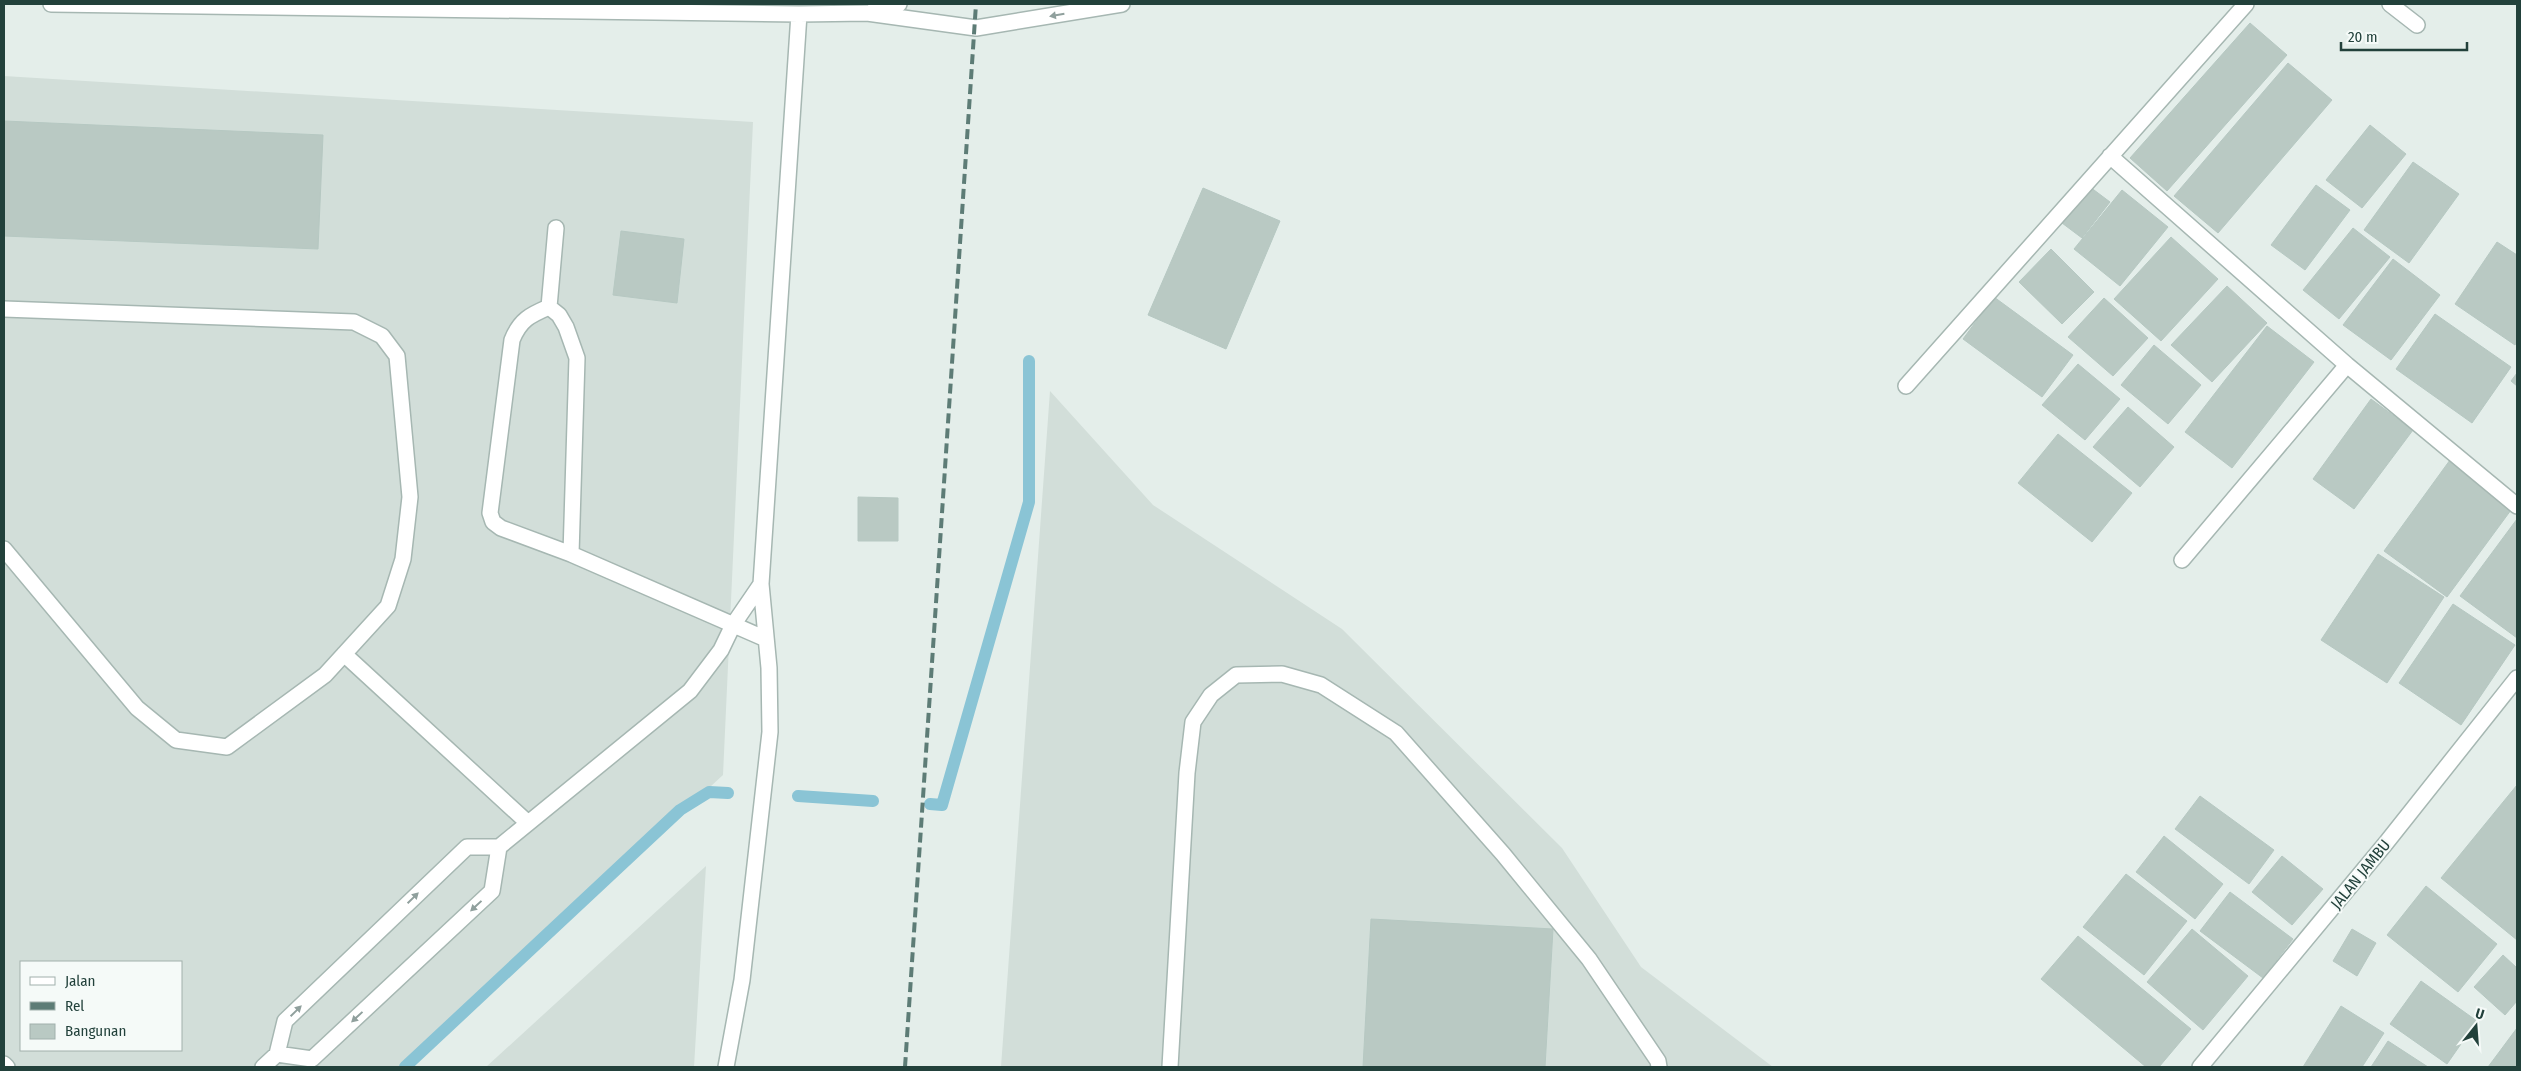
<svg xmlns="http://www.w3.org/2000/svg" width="2521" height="1071" font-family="'Fira Sans Condensed',sans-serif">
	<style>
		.built { fill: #d2ded9; fill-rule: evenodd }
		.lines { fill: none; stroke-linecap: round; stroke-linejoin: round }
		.stream { stroke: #8ac4d5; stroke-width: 12 }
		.building { fill: #b9c9c3; stroke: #b6c8c2 }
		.minor-casing { stroke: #a6b7b2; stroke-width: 18 }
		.minor { stroke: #fff; stroke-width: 15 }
		.rail { stroke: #5d7c76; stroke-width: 4; stroke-dasharray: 10 5; stroke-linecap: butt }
		.oneway { fill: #90a09d }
		.labels { text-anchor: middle; stroke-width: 4; stroke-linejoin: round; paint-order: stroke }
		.street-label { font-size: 16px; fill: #22413b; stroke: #f5faf8 }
	</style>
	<rect width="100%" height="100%" fill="#e4eeea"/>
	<path class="built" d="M4 76 753 122 723 775 406 1067H4ZM21 962H181V1050H21Z
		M1050 391 1153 505 1342 629 1562 848 1641 967 1773 1067H1001Z
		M706 866 694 1067H486Z"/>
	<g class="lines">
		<path class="stream" d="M798 796 873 801
			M930 804 942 805 1029 502V361
			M405 1067 680 810 709 792 728 793"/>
	</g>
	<path class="building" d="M2250 23 2287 55 2167 191 2130 158Z
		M2288 63 2332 100 2218 233 2174 196Z
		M4 121 323 135 318 249 4 236Z
		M2370 125 2406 154 2362 208 2326 180Z
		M2413 162 2459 194 2409 263 2364 230Z
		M2086 184 2110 202 2082 238 2058 220Z
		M2316 185 2350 210 2305 270 2271 245Z
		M1203 188 1280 221 1226 349 1148 315Z
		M2122 190 2168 227 2120 286 2074 249Z
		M2353 228 2390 257 2339 319 2303 290Z
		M621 231 684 239 677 303 613 295Z
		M2171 237 2218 279 2161 341 2114 299Z
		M2497 242 2517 255V341L2515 345 2455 304Z
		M2051 249 2094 292 2062 324 2019 282Z
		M2393 259 2440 295 2391 360 2343 325Z
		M2227 286 2267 323 2212 382 2171 345Z
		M1994 297 2073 355 2042 397 1963 339Z
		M2104 298 2148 338 2113 376 2068 337Z
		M2435 314 2511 367 2472 423 2396 369Z
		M2267 326 2314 362 2232 468 2185 432Z
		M2154 345 2201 385 2168 424 2121 385Z
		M2078 364 2120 399 2085 440 2042 405Z
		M2517 373V386L2511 381Z
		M2371 399 2413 430 2354 509 2313 479Z
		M2128 407 2174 447 2140 487 2093 447Z
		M2058 434 2132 493 2092 542 2018 483Z
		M2450 460 2514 506 2447 597 2384 551Z
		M858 497 898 498V541H858Z
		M2517 519V638L2460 596Z
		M2378 554 2444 597 2387 683 2321 640Z
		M2453 604 2515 645 2461 725 2399 683Z
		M2517 785V940L2441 878Z
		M2200 796 2274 850 2249 884 2175 829Z
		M2164 836 2223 884 2195 919 2136 872Z
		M2282 856 2323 889 2292 925 2252 892Z
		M2126 874 2187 921 2144 975 2083 927Z
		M2426 886 2497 944 2458 992 2387 935Z
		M2230 892 2293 939 2263 978 2200 931Z
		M1371 919 1553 929 1545 1067H1363Z
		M2192 929 2248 976 2203 1030 2147 982Z
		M2352 929 2376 943 2357 976 2333 961Z
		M2078 936 2191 1029 2159 1067H2146L2041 979Z
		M2503 955 2517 968V1001L2505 1015 2474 987Z
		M2421 981 2477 1021 2447 1064 2390 1024Z
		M2341 1006 2384 1033 2362 1067H2303Z
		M2517 1028V1067H2488Z
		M2388 1041 2428 1067H2371Z"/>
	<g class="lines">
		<g class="minor-casing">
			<path id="minor" d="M51 4 799 14 867 13 976 28 1122 4
				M2390 4 2417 25
				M873 11 899 4
				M2110 156 2347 365 2517 506
				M549 307C530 315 520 320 512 340L490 513 493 522 501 528 571 554 766 639
				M549 307 559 315 566 327 577 358 571 554
				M549 307 556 228
				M4 309 354 322 382 336 397 356 410 497 403 559 388 606 325 675 227 747 176 740 137 708 4 549
				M1906 386 2246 4
				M2182 560 2347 365
				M344 654 528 823
				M277 1054 312 1059 492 891 499 847
				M4 1064 7 1067
				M263 1067 277 1054 285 1021 467 847H499L690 691 721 650 733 625 761 584 799 14
				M726 1067 742 980 770 732 769 668 761 584
				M1170 1067 1187 773 1193 722 1211 695 1236 675 1282 674 1321 685 1396 733 1503 854 1589 959 1658 1061 1659 1067
				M2200 1067 2386 843 2517 678"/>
		</g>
		<use href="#minor" class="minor"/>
		<path class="rail" d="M905 1067 976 4"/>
	</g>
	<defs><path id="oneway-solid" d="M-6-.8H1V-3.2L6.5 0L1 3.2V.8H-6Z" transform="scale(1.25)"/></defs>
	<g class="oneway">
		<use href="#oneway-solid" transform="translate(1057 15) rotate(170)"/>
		<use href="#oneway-solid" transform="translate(413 898) rotate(-44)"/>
		<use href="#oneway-solid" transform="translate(476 906) rotate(137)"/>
		<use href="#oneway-solid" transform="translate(296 1011) rotate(-44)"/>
		<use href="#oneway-solid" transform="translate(357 1017) rotate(137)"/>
	</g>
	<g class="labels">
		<g class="street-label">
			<text transform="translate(2360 874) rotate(-51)" y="6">JALAN JAMBU</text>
		</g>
	</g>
	<rect width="2521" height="1071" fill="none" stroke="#22413b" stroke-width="10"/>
	<rect x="20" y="961" width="162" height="90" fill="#f5faf8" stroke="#a1b0ac"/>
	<rect x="30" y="977" width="25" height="8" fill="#ffffff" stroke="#a1b0ac"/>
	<text x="65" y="986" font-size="15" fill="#22413b">Jalan</text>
	<rect x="30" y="1002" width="25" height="8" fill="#5d7c76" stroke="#a1b0ac"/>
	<text x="65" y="1011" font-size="15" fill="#22413b">Rel</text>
	<rect x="30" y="1024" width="25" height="15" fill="#b9c9c3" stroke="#a1b0ac"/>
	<text x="65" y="1036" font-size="15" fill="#22413b">Bangunan</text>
	<g transform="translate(2476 1026) rotate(17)" stroke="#f5faf8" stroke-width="4" paint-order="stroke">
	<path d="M0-4L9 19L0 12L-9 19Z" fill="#22413b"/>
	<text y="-8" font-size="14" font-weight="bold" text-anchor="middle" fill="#22413b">U</text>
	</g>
	<path d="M2341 42v8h126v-8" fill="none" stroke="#22413b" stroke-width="2.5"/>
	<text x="2348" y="42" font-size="15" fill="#22413b" stroke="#f5faf8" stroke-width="4" paint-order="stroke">20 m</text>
</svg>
